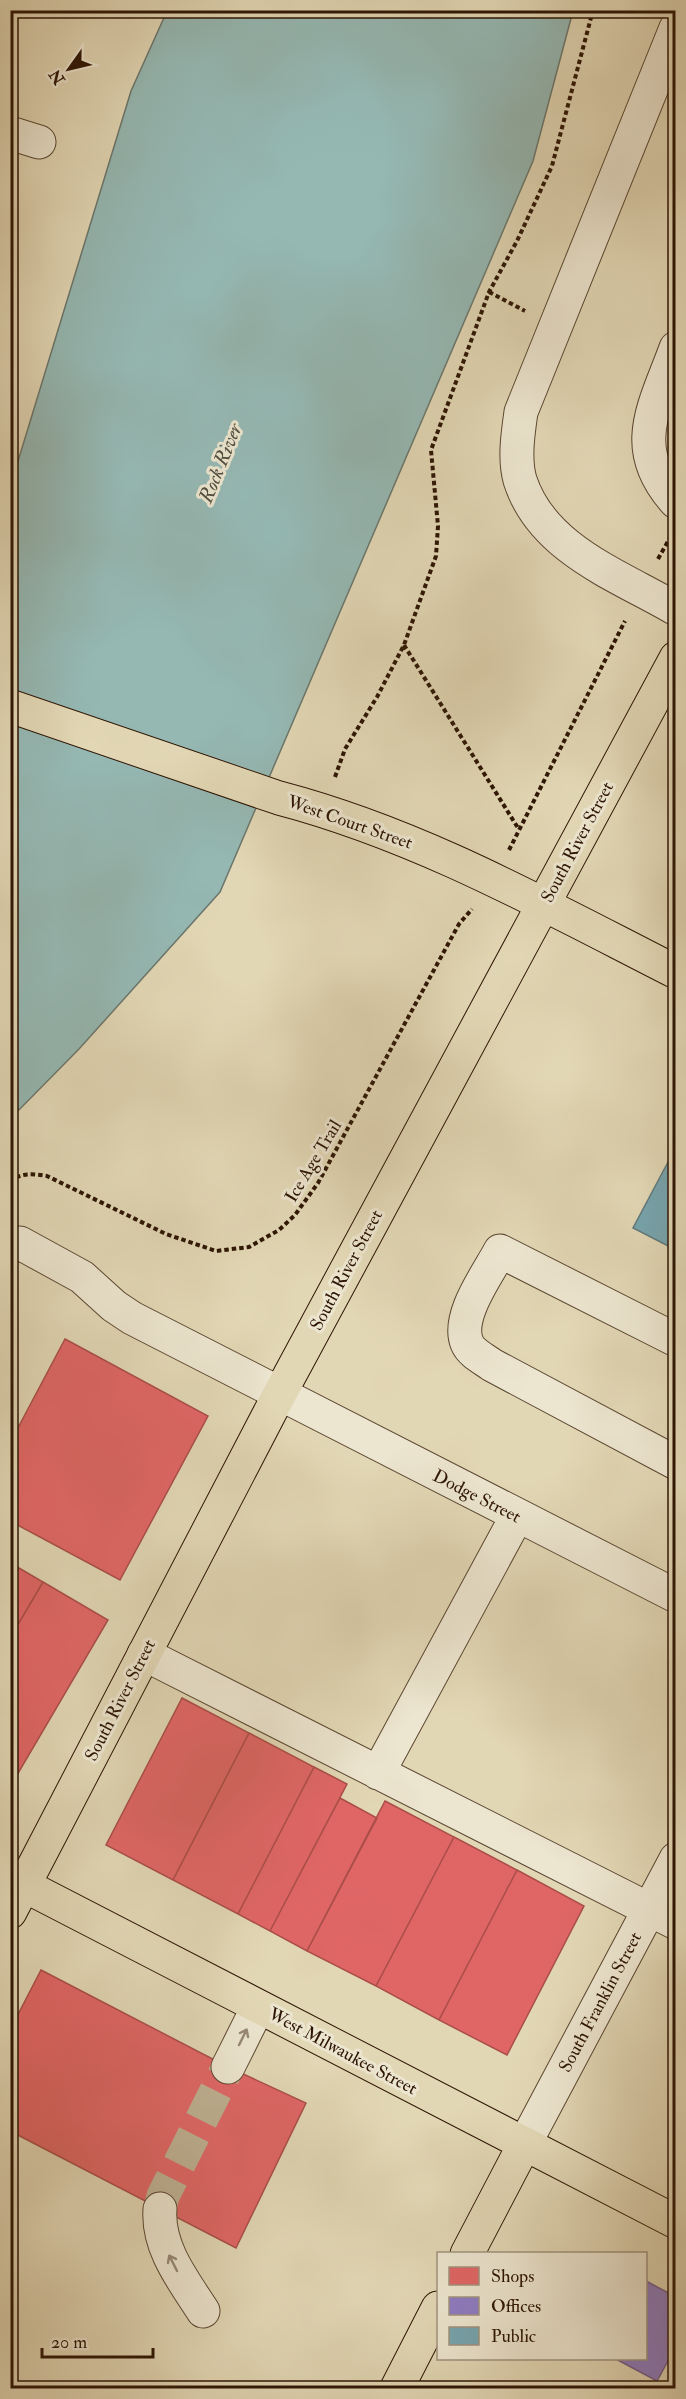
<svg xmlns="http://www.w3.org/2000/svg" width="686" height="2399" font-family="'IM FELL Double Pica',serif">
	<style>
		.water { fill: #95b8b3; stroke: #6b776d; stroke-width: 1.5 }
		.shops { fill: #e06666; stroke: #aa4e49; stroke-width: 1.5 }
		.offices { fill: #8e7cc3; stroke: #715d8a; stroke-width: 1.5 }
		.public { fill: #76a5af; stroke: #607a7c; stroke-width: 1.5 }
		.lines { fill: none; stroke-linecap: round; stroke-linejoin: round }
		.minor-tunnel { stroke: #beb092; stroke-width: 33; stroke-dasharray: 33 16; stroke-linecap: butt }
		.minor-casing { stroke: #5a4630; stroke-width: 35 }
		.major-casing { stroke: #2d1504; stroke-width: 35 }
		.path { stroke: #2d1504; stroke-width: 4; stroke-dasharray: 4.5 3; stroke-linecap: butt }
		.minor { stroke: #ece5cf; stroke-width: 33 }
		.major { stroke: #e2d7b5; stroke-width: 33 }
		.oneway { stroke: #968774 }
		.labels { text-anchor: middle; stroke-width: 6; stroke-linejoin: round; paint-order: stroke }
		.street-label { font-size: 18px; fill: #2d1504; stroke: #ece5cf }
		.water-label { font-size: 20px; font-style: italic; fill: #514e41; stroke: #ece5cf }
	</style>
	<rect width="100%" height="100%" fill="#e2d7b5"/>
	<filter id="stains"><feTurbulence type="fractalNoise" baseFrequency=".00333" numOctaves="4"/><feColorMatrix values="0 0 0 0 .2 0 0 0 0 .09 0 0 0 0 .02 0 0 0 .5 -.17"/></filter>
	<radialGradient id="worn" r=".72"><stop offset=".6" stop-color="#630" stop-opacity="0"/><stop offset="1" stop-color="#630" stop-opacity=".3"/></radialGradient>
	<path class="water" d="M167 11H573L533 161 220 892 79 1049 11 1118V484L131 91Z"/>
	<path class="shops" d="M65 1339 208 1416 120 1580 10 1521V1443Z
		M10 1562 19 1568 10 1583Z
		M19 1568 43 1582 10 1638V1583Z
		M43 1582 108 1620 10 1787V1638Z
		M182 1698 249 1733 173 1880 106 1845Z
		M249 1733 314 1767 238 1914 173 1880Z
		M314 1767 347 1784 270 1931 238 1914Z
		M340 1798 377 1818 307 1951 270 1931Z
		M385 1801 454 1837 376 1986 307 1951Z
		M454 1837 517 1870 439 2020 376 1986Z
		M517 1870 584 1906 507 2055 439 2020Z
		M41 1970 228 2067 306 2103 236 2248 10 2131V2030Z"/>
	<path class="offices" d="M646 2281 676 2297V2346L657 2381 614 2358H646Z"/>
	<path class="public" d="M676 1147V1250L633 1228Z"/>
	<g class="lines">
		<path class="minor-tunnel" d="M160 2209 163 2196 228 2067"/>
		<g class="minor-casing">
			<path id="minor" d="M676 28 521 412C518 433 514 459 520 480 542 549 618 575 676 609
				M10 133 39 142
				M676 348C655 406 627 448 676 502
				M10 1247 20 1243 82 1277 114 1306 132 1318 676 1596
				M676 1340 500 1251C488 1274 456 1316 467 1343 471 1353 484 1359 492 1365L676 1463
				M144 1654 676 1923
				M378 1773 517 1516
				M228 2067 258 2007
				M524 2145 676 1859
				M160 2209C157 2247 183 2280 203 2311"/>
		</g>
		<g class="major-casing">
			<path id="major" d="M10 706 279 798C420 835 546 906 676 972
				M10 1878 676 2222
				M10 1912 279 1395 676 658
				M467 2254 524 2145
				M397 2388 438 2308"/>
		</g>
		<path class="path" d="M489 292 525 311
			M658 559 671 536
			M404 645 518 828
			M335 777 345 749 377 697 404 645 436 556 438 526 431 450 489 292 517 241 552 166 593 10
			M509 850 625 621
			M10 1112 15 1113
			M10 1182C21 1172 34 1174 47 1176L166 1234 216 1251 249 1247 279 1230 295 1215 318 1183 459 924 472 909"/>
		<use href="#minor" class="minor"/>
		<use href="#major" class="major"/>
	</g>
	<defs><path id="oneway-shaft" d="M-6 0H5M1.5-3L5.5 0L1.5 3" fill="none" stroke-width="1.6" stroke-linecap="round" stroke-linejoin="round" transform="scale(1.5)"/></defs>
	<g class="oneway">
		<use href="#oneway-shaft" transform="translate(243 2037) rotate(-64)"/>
		<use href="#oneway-shaft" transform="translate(173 2263) rotate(-117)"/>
	</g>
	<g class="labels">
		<g class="street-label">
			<text transform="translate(350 822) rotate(19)" y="6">West Court Street</text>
			<text transform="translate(577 842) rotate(-62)" y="6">South River Street</text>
			<text transform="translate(313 1161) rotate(-59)" y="6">Ice Age Trail</text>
			<text transform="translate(346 1270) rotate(-62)" y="6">South River Street</text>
			<text transform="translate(477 1496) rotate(27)" y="6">Dodge Street</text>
			<text transform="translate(120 1700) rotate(-63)" y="6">South River Street</text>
			<text transform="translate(600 2002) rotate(-62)" y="6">South Franklin Street</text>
			<text transform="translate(343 2051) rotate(28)" y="6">West Milwaukee Street</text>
		</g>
		<g class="water-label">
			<text transform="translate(220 463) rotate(-68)" y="7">Rock River</text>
		</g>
	</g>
	<rect width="686" height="2399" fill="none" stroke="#e2d7b5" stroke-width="36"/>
	<rect x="12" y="12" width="662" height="2375" fill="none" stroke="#2d1504" stroke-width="3"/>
	<rect x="18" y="18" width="650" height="2363" fill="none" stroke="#2d1504" stroke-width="1.5"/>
	<rect x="437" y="2252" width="210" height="108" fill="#ece5cf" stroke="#a0927e" stroke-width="1.5"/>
	<rect x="449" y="2267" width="30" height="18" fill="#e06666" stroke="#a0927e" stroke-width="1.5"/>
	<text x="491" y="2282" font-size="18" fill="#2d1504">Shops</text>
	<rect x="449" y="2297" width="30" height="18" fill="#8e7cc3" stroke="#a0927e" stroke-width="1.5"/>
	<text x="491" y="2312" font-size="18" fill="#2d1504">Offices</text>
	<rect x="449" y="2327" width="30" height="18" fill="#76a5af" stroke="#a0927e" stroke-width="1.5"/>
	<text x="491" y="2342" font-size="18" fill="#2d1504">Public</text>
	<g transform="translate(69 69) rotate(236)" stroke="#ece5cf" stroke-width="4.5" paint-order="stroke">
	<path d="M0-4.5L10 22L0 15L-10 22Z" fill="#2d1504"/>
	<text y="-9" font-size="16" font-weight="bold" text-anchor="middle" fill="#2d1504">N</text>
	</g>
	<path d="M42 2348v9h111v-9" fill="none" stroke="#2d1504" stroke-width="3"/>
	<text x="51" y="2348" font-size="18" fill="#2d1504" stroke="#ece5cf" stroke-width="4.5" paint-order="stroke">20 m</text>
	<rect width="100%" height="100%" filter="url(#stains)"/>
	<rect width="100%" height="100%" fill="url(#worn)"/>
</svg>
